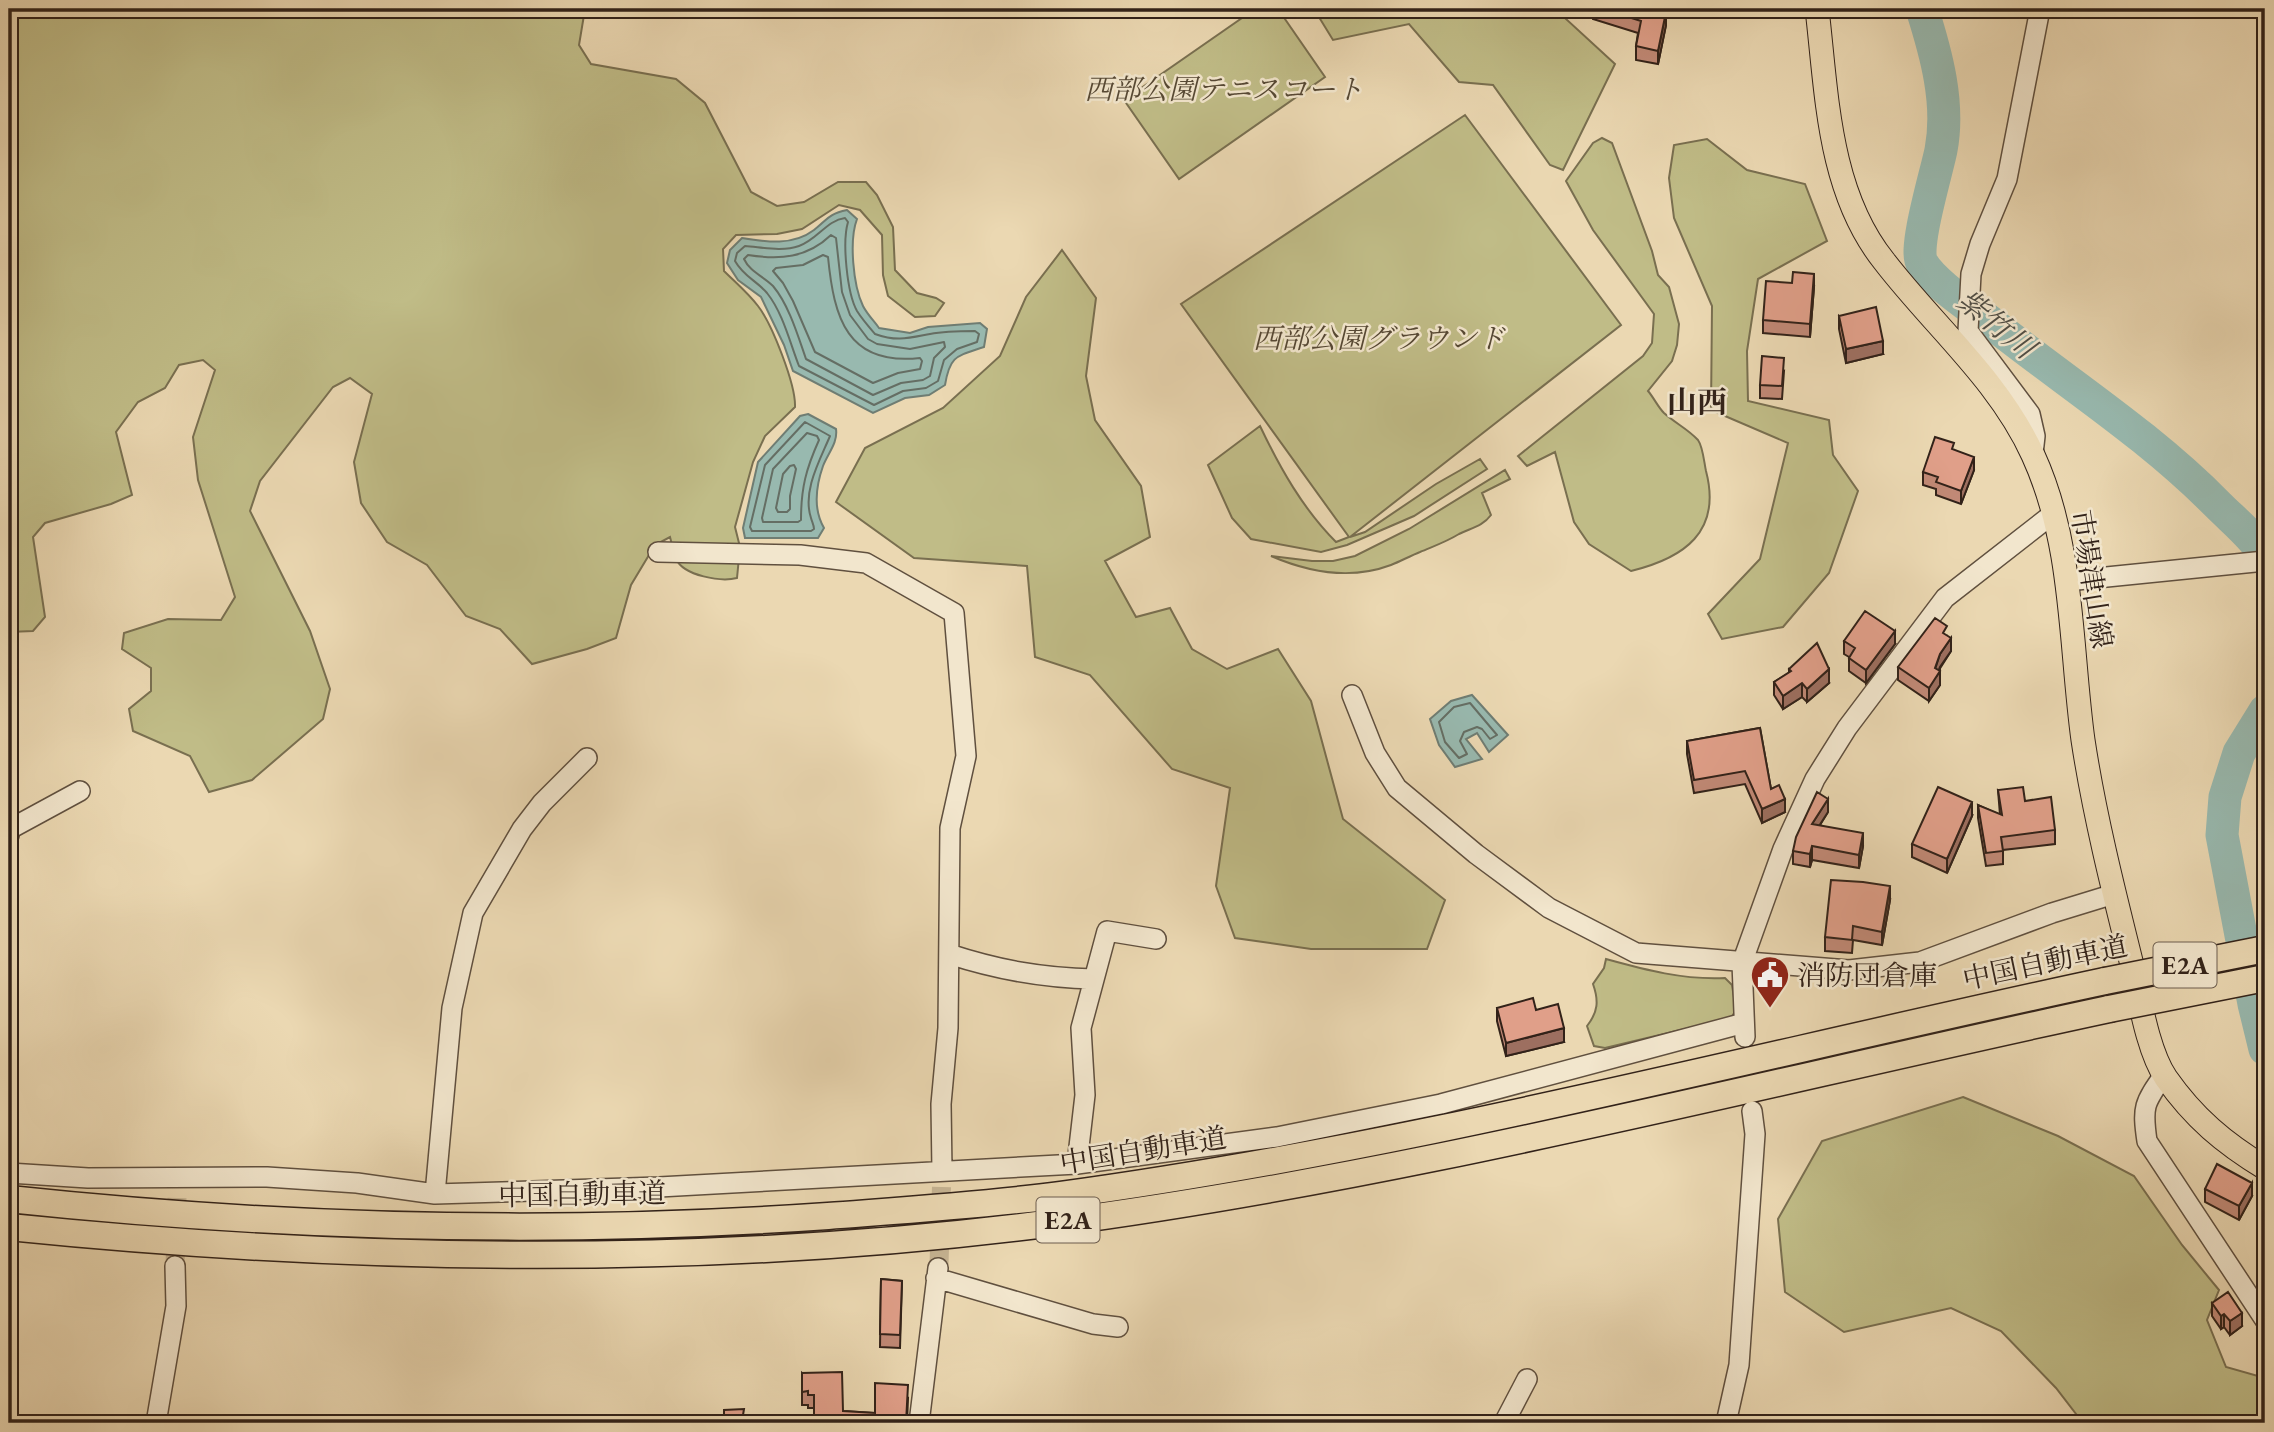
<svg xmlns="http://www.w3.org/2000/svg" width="2274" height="1432" font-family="'EB Garamond','Noto Serif JP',serif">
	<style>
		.green { fill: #c0bc87; stroke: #796f50; stroke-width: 2 }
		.water { fill: #98b9af; stroke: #6f7d73; stroke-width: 2 }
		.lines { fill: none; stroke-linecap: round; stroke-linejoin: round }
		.shore { stroke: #656e64; stroke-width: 2 }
		.river { stroke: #98b9af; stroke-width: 33 }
		.minor-tunnel { stroke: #c6b493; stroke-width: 19; stroke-dasharray: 19 10; stroke-linecap: butt }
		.minor-casing { stroke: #60503f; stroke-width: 22 }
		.major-casing { stroke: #322219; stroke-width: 25 }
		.highway-casing { stroke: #322219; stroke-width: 29 }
		.minor { stroke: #f2e6cd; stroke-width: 19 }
		.major { stroke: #ebd8b2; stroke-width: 23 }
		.highway { stroke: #ebd8b2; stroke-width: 26 }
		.highway-bridge-casing { stroke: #322219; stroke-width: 29; stroke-linecap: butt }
		.highway-bridge { stroke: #ebd8b2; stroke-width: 26 }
		.wall { fill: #c18976; stroke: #322219; stroke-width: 2 }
		.shaded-wall { fill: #9d6f60; stroke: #322219; stroke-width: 2 }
		.building { fill: #e09f89; stroke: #322219; stroke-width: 2 }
		.labels { text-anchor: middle; stroke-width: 5; stroke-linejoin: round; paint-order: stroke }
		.shield { fill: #f2e6cd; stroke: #6c5d4f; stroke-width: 2 }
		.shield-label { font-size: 26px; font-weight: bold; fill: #322219 }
		.park-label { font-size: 28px; font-style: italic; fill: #564834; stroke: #f2e6cd }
		.street-label { font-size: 28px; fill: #322219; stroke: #f2e6cd }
		.poi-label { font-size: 28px; fill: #322219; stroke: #f2e6cd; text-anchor: start }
		.water-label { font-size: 30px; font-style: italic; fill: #514f46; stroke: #f2e6cd }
		.neighbourhood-label { font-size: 30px; font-weight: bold; fill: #322219; stroke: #f2e6cd }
	</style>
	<rect width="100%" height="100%" fill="#ebd8b2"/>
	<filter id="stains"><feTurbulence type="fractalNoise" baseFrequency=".00286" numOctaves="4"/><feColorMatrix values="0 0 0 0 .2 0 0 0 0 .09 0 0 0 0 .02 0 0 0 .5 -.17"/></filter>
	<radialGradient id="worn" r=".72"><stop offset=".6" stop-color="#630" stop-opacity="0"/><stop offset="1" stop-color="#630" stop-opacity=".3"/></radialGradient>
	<path class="green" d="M9 9H585L579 45 591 64 676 79 705 103 751 192 777 206 804 202 838 182H866L877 195 893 227 895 270 917 293 936 298 944 303 935 316 915 317 888 296 883 275 882 235 860 210 839 205 802 229 777 234 736 235 723 249 724 271C735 282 748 293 758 306 772 324 796 385 795 407L765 436 753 462 735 527 740 547 737 578C721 582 684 576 676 559 673 552 672 544 670 537L655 545 631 585 616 638 587 649 532 664 500 629 466 616 427 565 387 542 361 503 354 462 372 394 350 378 333 387 260 481 250 511 310 631 330 689 323 719 252 780 209 792 190 756 133 731 129 709 151 691V668L122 649 124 633 168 619 221 620 235 597 198 480 193 437 215 370 203 360 179 365 165 388 138 402 116 432 132 495 111 504 45 523 33 537 45 617 33 631 9 632 12 597 11 561 17 533 11 507 16 481 9 475Z
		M1255 9H1278L1325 77 1179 179 1124 100Z
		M1314 9H1541L1565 18 1615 64 1563 170 1550 165 1493 85 1459 82 1409 24 1333 40Z
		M1465 115 1621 325 1350 537 1365 532 1436 484 1480 459 1487 469 1414 516 1347 545 1321 552 1251 539 1232 518 1208 465 1260 426C1280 468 1303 509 1336 542L1349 537 1181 304Z
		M1602 138 1612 143 1652 251 1658 275 1669 287 1679 324 1677 345 1672 361 1648 391C1654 398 1658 407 1664 413 1675 423 1688 429 1698 440 1703 447 1704 462 1706 471 1722 532 1684 558 1631 571L1589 544 1574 522 1555 452 1527 466 1518 456 1643 356 1652 343 1654 314 1593 230 1566 181 1593 143Z
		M1707 139 1747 170 1805 184 1827 241 1758 279 1747 351 1748 401 1829 420 1833 455 1858 491 1829 573 1783 627 1722 639 1708 614 1760 559 1788 443 1711 410 1712 306 1674 218 1669 178 1674 145Z
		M1062 250 1096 298 1086 376 1095 420 1141 486 1150 537 1105 561 1136 617 1170 608 1192 649 1227 669 1278 649 1311 701 1343 819 1445 900 1427 949H1311L1235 938 1216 886 1230 788 1172 769 1090 675 1035 657 1027 566 914 558 836 502 865 448 943 408 1000 356 1026 297Z
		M1505 470 1510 479 1482 493 1491 515C1483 526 1471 528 1459 534 1446 542 1434 546 1420 552 1410 556 1401 561 1391 565 1351 580 1308 572 1271 556L1312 561H1333L1355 556 1409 529Z
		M1606 959C1646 970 1683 980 1725 978L1732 985 1736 1010 1731 1018 1605 1048 1594 1046 1587 1026C1598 1012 1599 1001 1593 984L1604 968Z
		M1963 1097 2058 1136 2134 1176 2182 1245 2219 1290 2207 1320 2226 1367 2265 1378V1423H2083L2056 1388 2001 1331 1951 1308 1844 1332 1785 1292 1778 1219 1822 1141Z"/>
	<path class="water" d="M847 210 857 219C849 240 853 285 863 306 867 314 874 321 879 328L910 333 928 327 980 323 987 329 984 347C957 356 950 355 945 385L929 395 905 398 873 413 793 371 784 345 761 297 738 280 727 263 730 250 742 238C767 242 793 246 814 230 828 219 828 214 847 210Z
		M808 414 836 429C838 443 828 453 823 466 816 486 813 509 824 528L818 538H745L743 528 758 462 800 416Z
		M1472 695 1508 735 1489 752 1477 733 1466 739 1482 759 1455 767 1439 745 1430 719 1451 701Z"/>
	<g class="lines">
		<path class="shore" d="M845 218 848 222C842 242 847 293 857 311 862 319 869 327 875 334 897 342 909 338 930 334 945 331 961 331 975 331L979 334 977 342 957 349 944 360 938 381 926 388 903 391 874 405 799 366C790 343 783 313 767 293 756 280 744 277 735 261L737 253 745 246C761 247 782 252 799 246 817 240 827 220 845 218Z
			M831 235 836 238 842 292 850 315 868 339 877 344 910 349 944 342 945 347 934 358 930 376 923 380 901 383 873 395 806 359C798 336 789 305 773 286 763 276 750 272 744 259L748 255C780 260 807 258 831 235Z
			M823 255 828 257C834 318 847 366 920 358L922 361 920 369 898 373 873 383 815 352 793 301 783 283 773 271 776 268 803 265Z
			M805 422 830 436C820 460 802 491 811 518 812 522 814 525 814 529L811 531H752L750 527 765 465Z
			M807 433 817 436 819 440C806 469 801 488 801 520L798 522H763L762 518 773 469Z
			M794 465 796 469 790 496V509L787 512H778L776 508 783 474 790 466Z
			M1470 703 1497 735 1490 739 1482 729 1477 727 1464 732 1460 741 1467 754 1459 758 1445 742 1439 722 1454 707Z"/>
		<path class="river" d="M1922 9C1936 53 1950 103 1941 150 1937 171 1913 249 1922 263 1934 284 1975 310 1994 325 2070 385 2150 436 2218 505 2234 521 2253 536 2265 555
			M2265 711 2239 753 2225 797 2222 835 2254 1004 2265 1049"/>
		<path class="minor-tunnel" d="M939 1264 942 1171
			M175 1266 177 1198"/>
		<g class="minor-casing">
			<path id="minor" d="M2033 454 2035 436 2030 414 1968 331 1971 274 1980 244 2007 179 2040 9
				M658 552 800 555 866 563 954 613 966 756 950 828 948 1028 941 1104 942 1171
				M2067 581 2265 561
				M1352 695 1375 753 1397 788 1476 854 1549 908 1636 953 1849 970 1920 962 2052 913 2114 894
				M9 835 10 829 80 791
				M949 954C998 970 1042 978 1094 979
				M1745 1037 1742 963 1783 849 1815 779 1847 728 1945 598 2054 513
				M2164 1075C2144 1103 2142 1107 2147 1141L2265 1320
				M1077 1164 1085 1095 1081 1028 1107 931 1156 939
				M9 1173 88 1178 267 1177 357 1183 435 1194 659 1187 1077 1164 1277 1137 1441 1104 1744 1023
				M435 1194 452 1008 473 913 522 829 542 803 587 758
				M936 1278 1093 1324 1118 1327
				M156 1423 176 1306 175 1266
				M919 1423 938 1268
				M1504 1423 1527 1379
				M1726 1423 1739 1365 1755 1134 1752 1111"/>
		</g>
		<g class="major-casing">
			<path id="major" d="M1817 9C1827 94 1828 191 1884 261 1933 325 1999 380 2033 455 2074 544 2070 645 2083 740 2094 813 2113 889 2131 961 2139 994 2147 1050 2166 1078 2194 1118 2224 1143 2265 1168"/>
		</g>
		<g class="highway-casing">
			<path id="highway" d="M9 1199C281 1228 555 1235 828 1216 906 1210 984 1205 1061 1195 1414 1147 1757 1055 2105 981
				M9 1227C355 1262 707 1268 1053 1223 1409 1176 1758 1084 2109 1009"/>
		</g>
		<use href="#minor" class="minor"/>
		<use href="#major" class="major"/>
		<use href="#highway" class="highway"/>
		<g class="highway-bridge-casing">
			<path id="highway-bridge" d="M2105 981 2265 949
				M2109 1009 2265 978"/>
		</g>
		<use href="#highway-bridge" class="highway-bridge"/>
	</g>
	<path class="wall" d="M1584 9H1661V11L1666 25 1658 64 1636 60V46L1638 33 1593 19V12Z
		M1814 287 1810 337 1763 333V320Z
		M1839 316 1883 354 1846 363 1839 329Z
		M1784 371 1782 399 1760 398V385Z
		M1954 450 1974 470 1961 504 1936 495V489L1923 485V472Z
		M1947 636 1951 651 1939 670 1940 685 1929 701 1898 680V667Z
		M1844 641 1895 644 1866 683 1849 671V657L1844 654Z
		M1789 669 1829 683 1807 702 1802 697 1783 709 1774 695V682L1789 673Z
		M1760 728 1771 789 1785 812 1762 823 1745 784 1694 793 1687 754V741Z
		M1998 790 2025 801 2055 830V844L2003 850V864L1986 866 1978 818V805L2000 815Z
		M1828 812 1820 825 1863 846 1859 868 1812 860 1810 867 1793 864V851Z
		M1972 816 1947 873 1912 857V844Z
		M1890 900 1882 945 1853 940 1852 953 1825 951V937Z
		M1497 1008 1536 1010 1564 1042 1506 1056 1497 1021Z
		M2205 1189 2252 1196 2239 1220 2205 1202Z
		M881 1279 902 1281 900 1348 880 1347Z
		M2212 1303 2242 1326 2230 1335 2224 1327 2221 1329 2212 1316Z
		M802 1373 843 1411 875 1413 908 1398 907 1423H814V1408H808V1405H802Z"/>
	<path class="shaded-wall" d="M1666 12V25L1658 64V51Z
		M1814 274V287L1810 337V324Z
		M1883 341V354L1846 363V349Z
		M1974 457V470L1961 504V491Z
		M1895 631V644L1866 683V670Z
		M1951 638V651L1940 667 1936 677 1940 671V685L1929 701V688L1940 654Z
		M1829 669V683L1807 702V689Z
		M1802 683V697L1783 709V696Z
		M1785 799V812L1762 823V809Z
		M1828 799V812L1812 837V824Z
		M1972 802V816L1947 873V859Z
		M1863 833V846L1859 868V855Z
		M1812 846V860L1810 867V854Z
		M1890 886V900L1882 945V932Z
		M1564 1028V1042L1506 1056V1043Z
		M2252 1183V1196L2239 1220V1206Z
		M2242 1313V1326L2230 1335V1321Z
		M2224 1314V1327L2221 1329V1316Z"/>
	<path class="building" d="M1603 9H1658V10L1666 12 1658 51 1636 46 1641 21Z
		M1793 272 1814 274 1810 324 1763 320 1766 281 1792 283Z
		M1876 307 1883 341 1846 349 1839 316Z
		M1762 356 1784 358 1782 386 1760 385Z
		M1935 437 1954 443 1952 449 1974 457 1961 491 1936 482 1938 477 1923 472Z
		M1865 611 1895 631 1866 670 1849 658 1855 648 1844 641Z
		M1935 618 1947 626 1943 633 1951 638 1940 654 1935 668 1940 671 1929 688 1898 667Z
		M1817 643 1829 669 1807 689 1802 683 1783 696 1774 682 1791 671 1789 669Z
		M1760 728 1771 789 1779 785 1785 799 1762 809 1745 771 1694 780 1687 741Z
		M1938 787 1972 802 1947 859 1912 844Z
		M2023 787 2025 801 2051 797 2055 830 2001 837 2003 851 1986 853 1978 805 2002 815 1998 790Z
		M1817 792 1828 799 1812 824 1863 833 1859 855 1812 846 1810 854 1793 851 1796 837Z
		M1831 880 1863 882 1890 886 1882 932 1853 926 1852 940 1825 937Z
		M1533 998 1536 1010 1558 1004 1564 1028 1506 1043 1497 1008Z
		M2217 1164 2252 1183 2239 1206 2205 1189Z
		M881 1279 902 1281 900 1335 880 1334Z
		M2228 1292 2242 1313 2230 1321 2224 1314 2221 1316 2212 1303Z
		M842 1372 843 1411 875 1413V1383L908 1385 906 1423H814V1395H808V1391L802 1392V1373Z
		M744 1409 743 1415H760L761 1423H703V1418L724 1417V1410Z"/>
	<defs>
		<g id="civic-pin" transform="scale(2.0125)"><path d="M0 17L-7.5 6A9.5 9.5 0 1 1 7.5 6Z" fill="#8f2418" stroke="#f2e6cd"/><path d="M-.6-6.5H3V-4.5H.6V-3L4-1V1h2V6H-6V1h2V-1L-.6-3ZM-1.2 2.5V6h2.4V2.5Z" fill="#fff"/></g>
	</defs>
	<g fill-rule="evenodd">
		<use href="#civic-pin" x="1770" y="975"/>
	</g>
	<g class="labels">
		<g class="shield">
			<rect x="2153.5" y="942.5" width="63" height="45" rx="5"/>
			<rect x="1036.5" y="1197.5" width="63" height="45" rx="5"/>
		</g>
		<g class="shield-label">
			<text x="2185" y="974">E2A</text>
			<text x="1068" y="1229">E2A</text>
		</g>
		<g class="park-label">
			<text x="1224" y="99">西部公園テニスコート</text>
			<text x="1379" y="348">西部公園グラウンド</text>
		</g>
		<g class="street-label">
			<text transform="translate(2092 579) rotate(81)" y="10">市場津山線</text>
			<text transform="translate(2045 962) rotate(-12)" y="10">中国自動車道</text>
			<text transform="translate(1143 1150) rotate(-9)" y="10">中国自動車道</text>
			<text transform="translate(582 1194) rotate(-1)" y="10">中国自動車道</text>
		</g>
		<g class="poi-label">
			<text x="1797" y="985">消防団倉庫</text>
		</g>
		<g class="water-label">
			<text transform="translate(1996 324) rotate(39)" y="10">紫竹川</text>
		</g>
		<g class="neighbourhood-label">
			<text x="1697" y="412">山西</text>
		</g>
	</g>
	<rect width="2274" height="1432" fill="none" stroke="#ebd8b2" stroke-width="35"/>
	<rect x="10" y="10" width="2253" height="1411" fill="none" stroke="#322219" stroke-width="3.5"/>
	<rect x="18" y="18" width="2239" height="1397" fill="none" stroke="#322219" stroke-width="2"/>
	<rect width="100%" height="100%" filter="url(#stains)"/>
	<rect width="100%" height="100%" fill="url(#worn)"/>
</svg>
